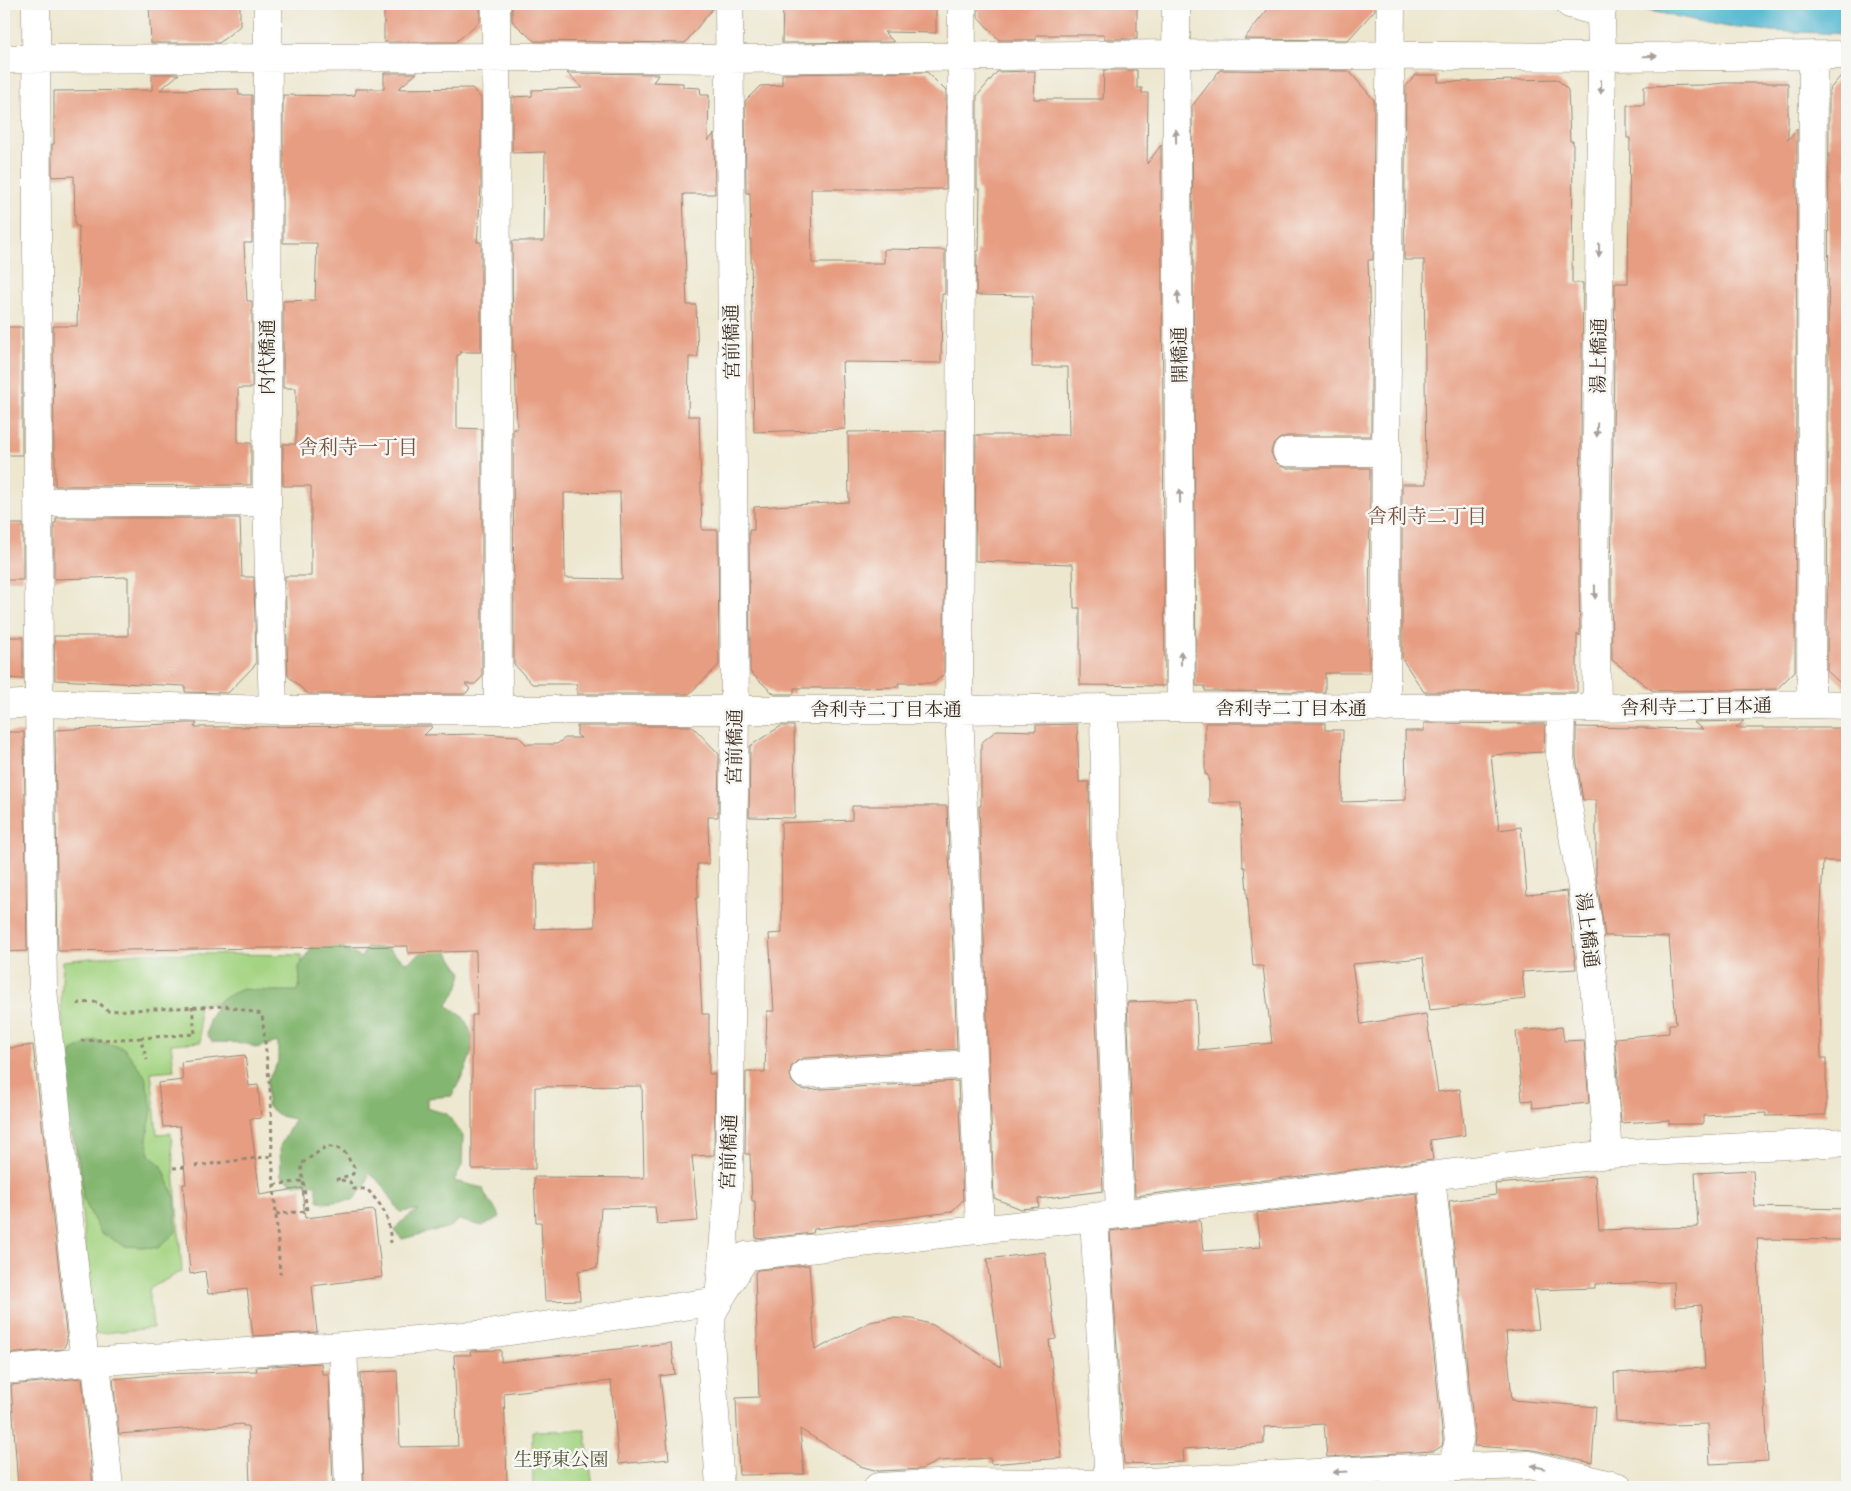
<svg xmlns="http://www.w3.org/2000/svg" width="1851" height="1491" font-family="'Sorts Mill Goudy','Noto Serif JP',serif">
	<style>
		.green { fill: #a4d482; stroke: #707f50 }
		.forest { fill: #83b670; stroke: #5f7047 }
		.water { fill: #53b7d1; stroke: #477078 }
		.building { fill: #e79d81; fill-rule: evenodd }
		.lines { fill: none; stroke-linecap: round; stroke-linejoin: round }
		.minor-casing { stroke: #948876; stroke-width: 29 }
		.path { stroke: #948876; stroke-width: 3; stroke-dasharray: 4 4; stroke-linecap: butt }
		.minor { stroke: #fff; stroke-width: 28 }
		.oneway { fill: #a79f9a }
		.labels { text-anchor: middle; stroke-width: 5; stroke-linejoin: round; paint-order: stroke }
		.street-label { font-size: 19px; fill: #3b2a1e; stroke: #f6f6f2 }
		.park-label { font-size: 19px; fill: #555437; stroke: #f6f6f2 }
		.neighbourhood-label { font-size: 20px; fill: #775241; stroke: #f6f6f2 }
	</style>
	<rect width="100%" height="100%" fill="#f6f6f2"/>
	<filter id="ink" filterUnits="userSpaceOnUse"><feTurbulence type="fractalNoise" baseFrequency=".02" numOctaves="2"/><feDisplacementMap in="SourceGraphic" scale="10" xChannelSelector="R" yChannelSelector="G"/><feConvolveMatrix kernelMatrix="1 2 1 2 8 2 1 2 1" color-interpolation-filters="sRGB"/></filter>
	<filter id="wash" filterUnits="userSpaceOnUse"><feTurbulence type="fractalNoise" baseFrequency=".0096" numOctaves="4" result="noise"/><feDisplacementMap in="SourceGraphic" scale="20" xChannelSelector="R" yChannelSelector="G"/><feGaussianBlur stdDeviation="1.12" result="paint"/><feColorMatrix in="noise" values="0 0 0 0 0 0 0 0 0 0 0 0 0 0 0 0 0 1.4 0 .05"/><feComposite in="paint" operator="in"/></filter>
	<g filter="url(#wash)">
		<rect width="100%" height="100%" fill="#ede7cf"/>
		<path class="green" d="M138 953 301 955 304 995 198 1005 201 1042 171 1044 174 1070 151 1072 157 1134 171 1133 182 1271 149 1289 153 1328 94 1334 61 1005 63 961Z
			M585 1430 593 1487H533L532 1431Z"/>
		<path class="forest" d="M332 941 361 958 367 947 388 949 407 963 433 945 446 949 462 973 458 989 446 1005C451 1008 458 1012 462 1016 484 1044 465 1069 452 1096L427 1098V1108L447 1114 463 1136 462 1165 454 1181 483 1188C485 1199 495 1206 500 1217L482 1226 459 1220 450 1227 402 1239 394 1231 400 1223 418 1210 400 1212 381 1183 369 1173 366 1185 353 1200 324 1203 318 1200 316 1184H294L281 1176 280 1146 295 1119 279 1116 267 1106V1081L278 1062V1042L256 1048 246 1043 212 1042 207 1034 209 1020 220 1000 242 989 266 991H298L300 983 299 967 314 944Z
			M95 1040 124 1048 145 1076 152 1109 147 1139 149 1155 162 1166 175 1198 176 1232 158 1248 124 1246 100 1232 83 1198 81 1169 75 1144 63 1113 59 1075 72 1051Z"/>
		<path class="water" d="M1616 4H1847V34L1771 31 1728 27Z"/>
		<g id="blocks">
			<path class="building" d="M149 4H240V26L219 43H151Z
				M384 4H480V21L456 42H384Z
				M512 4H713V8L685 43 534 41 512 21Z
				M783 4H936V33L884 32 894 42 782 43Z
				M978 4H1137V39H1104V35H1036V40H999L978 17Z
				M1272 4H1375V10L1348 40 1244 39Z
				M1104 70H1137V88H1142V93H1148L1147 164 1161 145 1165 686 1080 685V608H1074L1073 564 975 561 976 435H1069L1068 367H1032L1033 296 976 295 977 251H979L980 189H977V96L997 72 1035 71 1034 99H1103Z
				M1220 70 1349 71 1374 100 1373 260H1368L1371 359V436H1287L1279 439 1273 445 1271 452 1274 460 1280 466 1287 468H1370L1369 673H1325V692L1205 691V686H1196L1192 106Z
				M1845 71H1847V689L1827 671 1829 90Z
				M927 72 946 91V189H811L812 263H884V249L945 250V294H942L941 363 842 362 845 429 754 432 750 193H746L745 101 760 86 782 85V74Z
				M384 73H417L398 89 472 88 481 98V189L477 242H481V352H460V355H457V428L482 429V677L475 684H465L470 689 465 694H308L288 676 285 576H311V486H283V444H296V388H283V301L315 300 317 243H283V95L341 96 355 95V89H384Z
				M567 73 659 74 653 82 683 83V87L700 88 701 95H709L708 141 714 134 715 194H683L687 305H696L698 357H689L688 416H699L702 530H718L719 665 689 694H577V684H532L514 664 513 429H517L515 352H513L512 241H544L545 152 512 153V97L532 96V90L583 88ZM620 492 622 579 565 578 564 493Z
				M152 74H179L160 90 238 89 239 95H252V243H244L247 301H252V388H238V443H251V485L55 486V456H54L53 326H77L79 226H75L74 176 52 177V144H54V91L152 90Z
				M1416 75H1438V82L1557 79 1568 90 1570 141H1573L1572 283H1583L1579 583 1580 636 1577 633V692H1424L1402 659V484H1426L1424 260H1404L1406 86Z
				M1724 83H1788V140L1797 128 1795 671 1777 689 1653 691 1612 660 1611 583 1615 283H1628L1630 138H1627V105H1644V86L1705 85Z
				M4 327H22V455H4Z
				M945 431 944 674 934 683H898L899 687 855 688H794V694H774L750 672 749 530H754V507L849 502 848 432Z
				M56 518H240L242 577H254L256 664 228 693 185 692V686L55 680 54 636H128V577L54 579V523H56Z
				M4 524H23V580H4Z
				M4 637H23V679L4 678Z
				M1744 721 1736 728H1847V861H1823L1818 978 1821 1058H1826V1115L1766 1116V1113L1703 1116V1124H1669V1120L1621 1123 1615 1038 1669 1033V1024H1676L1669 937 1605 936 1596 876V800H1583L1576 757V724V727L1703 729 1693 722Z
				M186 723H197L194 727 433 726 424 735 483 734 518 736 526 744H557L565 738H581L577 735V726H692L719 754 718 817H708L709 864H697L698 898H696L702 1014H709V1074H715L714 1155 692 1156 698 1221 657 1224 655 1207 601 1208 597 1268 578 1271 580 1300 545 1301 541 1222H536L534 1177 644 1178 642 1086 535 1087V1169H472V1015H477L476 951 408 953V946L58 951 55 730ZM534 864H594L595 927 535 929Z
				M1205 723H1325V730H1343L1342 802 1406 800 1405 731H1424V723L1545 724 1544 752 1491 755 1499 830 1521 827 1527 895 1567 891 1576 969 1522 972 1525 999 1430 1010 1423 958 1352 964 1361 1024 1426 1014 1438 1092 1460 1089 1465 1135 1430 1140 1433 1160 1135 1196 1127 1002 1196 1000 1198 1050 1272 1043 1263 966H1253L1245 867H1243L1241 803H1209V780H1208V775L1205 774Z
				M1077 724 1079 782H1089L1090 862 1103 1191 1038 1199 1039 1207 1021 1209 994 1198 979 806H981V743L997 730 1036 731V725Z
				M781 726H794L795 818 749 817 750 746Z
				M4 732H24L27 951 4 952Z
				M852 806H947L957 1049 804 1058 797 1061 791 1067 790 1075 792 1082 798 1088 806 1090 958 1081 963 1200 951 1212 814 1229 813 1233 756 1239 755 1201H752L750 1154H745L746 1072H765L767 1011H774L769 934 782 933 781 823 852 820Z
				M1562 1027 1564 1041 1584 1040 1589 1103 1533 1108 1532 1100 1522 1101 1516 1031Z
				M33 1045 67 1341 63 1349 6 1354 4 1327V1049Z
				M245 1055 249 1086 258 1085 261 1118 250 1119 260 1195 302 1188 305 1218 374 1210 382 1277 312 1286 317 1332 253 1336 247 1289 208 1294 205 1271 190 1274 183 1184H186L180 1126 163 1127 158 1083 183 1080 181 1062Z
				M1753 1170 1755 1207 1847 1209V1240L1757 1239 1768 1461 1710 1464 1708 1424 1667 1425 1616 1421 1614 1373 1705 1368 1702 1305 1675 1307 1674 1282 1595 1284V1288L1534 1290 1539 1329 1506 1332 1512 1400 1596 1407 1592 1463 1534 1450 1474 1446 1475 1439 1449 1201 1496 1195 1495 1184 1595 1176 1599 1230 1698 1227 1695 1173Z
				M1417 1193 1443 1440 1442 1446 1434 1451 1327 1457 1324 1424 1264 1427V1444L1183 1449 1184 1462 1124 1464 1110 1231 1200 1220 1203 1251 1261 1247 1257 1213Z
				M1045 1252 1056 1339 1049 1340 1062 1458 991 1464 990 1458 938 1461 922 1469 878 1471 860 1466 800 1429 804 1474 739 1475 736 1398 759 1397 755 1273 757 1270 809 1265 815 1350 870 1322 892 1318 913 1319 933 1325 1001 1367 987 1259Z
				M671 1343 675 1374 660 1376 669 1459 619 1464 611 1381 504 1393 507 1481H505V1487H364L360 1373 397 1371 400 1447 458 1446 454 1355H471L470 1351 501 1350V1362Z
				M321 1363 322 1374H329L333 1487H250L248 1426H243V1424L119 1434 113 1379 165 1374 257 1371 256 1367Z
				M82 1378 93 1487H18L11 1385Z"/>
		</g>
	</g>
	<g filter="url(#ink)">
		<use href="#blocks" fill-opacity="0" stroke="#948876" stroke-width="1"/>
		<g class="lines">
			<g class="minor-casing">
				<path id="minor" d="M36 4 39 703 43 990 85 1362
					M268 4 267 502 273 710
					M496 4 498 709
					M962 4 959 710 980 1230
					M1176 4 1181 707
					M1570 4 1601 13
					M4 59 528 57 728 59 1175 54 1602 57 1847 55
					M1287 452H1386
					M38 502H267
					M1811 704 1813 55
					M4 705 39 703 273 710H959L1181 707 1597 708 1811 704 1847 705
					M1104 707 1106 861 1120 1214
					M1386 708V452L1391 4
					M1561 708 1560 758 1587 918 1600 1045 1608 1154
					M1597 708 1595 583 1602 57 1601 13 1604 4
					M805 1074 973 1064
					M1431 1176 1459 1441 1452 1467
					M1094 1217 1109 1484
					M721 1297 746 1256 1120 1214 1608 1154 1847 1142
					M343 1346 349 1487
					M96 1362 109 1487
					M4 1370 85 1362 343 1346 488 1334 719 1301
					M720 1487 710 1340 712 1313 719 1301 729 1175 735 709 729 4
					M878 1487 971 1482 1109 1484 1389 1469 1530 1465 1619 1487"/>
			</g>
			<path class="path" d="M79 1005V1003L98 1002 108 1011 225 1006 262 1014 271 1099 272 1156 280 1274
				M140 1038 195 1034 192 1007
				M81 1041 140 1038 147 1060
				M195 1166 272 1156
				M173 1168 185 1167
				M341 1180 350 1182 354 1189H367C386 1211 388 1215 391 1243
				M274 1185 302 1181
				M276 1214 307 1211 301 1164 327 1146 343 1150 354 1167 353 1174 335 1180"/>
			<use href="#minor" class="minor"/>
		</g>
		<defs><path id="oneway-solid" d="M-6-.8H1V-3.2L6.5 0L1 3.2V.8H-6Z" transform="scale(1.25)"/></defs>
		<g class="oneway">
			<use href="#oneway-solid" transform="translate(1650 56) rotate(-1)"/>
			<use href="#oneway-solid" transform="translate(1601 87) rotate(91)"/>
			<use href="#oneway-solid" transform="translate(1176 136) rotate(-91)"/>
			<use href="#oneway-solid" transform="translate(1599 250) rotate(91)"/>
			<use href="#oneway-solid" transform="translate(1178 298) rotate(-91)"/>
			<use href="#oneway-solid" transform="translate(1597 430) rotate(91)"/>
			<use href="#oneway-solid" transform="translate(1180 496) rotate(-91)"/>
			<use href="#oneway-solid" transform="translate(1595 592) rotate(89)"/>
			<use href="#oneway-solid" transform="translate(1181 658) rotate(-90)"/>
			<use href="#oneway-solid" transform="translate(1538 1467) rotate(-167)"/>
			<use href="#oneway-solid" transform="translate(1340 1472) rotate(177)"/>
		</g>
	</g>
	<g class="labels">
		<g class="street-label">
			<text transform="translate(731 342) rotate(-91)" y="7">宮前橋通</text>
			<text transform="translate(1179 355) rotate(-91)" y="7">開橋通</text>
			<text transform="translate(1598 356) rotate(-89)" y="7">湯上橋通</text>
			<text transform="translate(267 357) rotate(-90)" y="7">内代橋通</text>
			<text transform="translate(1696 706) rotate(-1)" y="7">舎利寺二丁目本通</text>
			<text x="1291" y="715">舎利寺二丁目本通</text>
			<text x="886" y="716">舎利寺二丁目本通</text>
			<text transform="translate(734 747) rotate(-89)" y="7">宮前橋通</text>
			<text transform="translate(1588 930) rotate(83)" y="7">湯上橋通</text>
			<text transform="translate(728 1152) rotate(-88)" y="7">宮前橋通</text>
		</g>
		<g class="park-label">
			<text x="561" y="1466">生野東公園</text>
		</g>
		<g class="neighbourhood-label">
			<text x="358" y="454">舎利寺一丁目</text>
			<text x="1427" y="523">舎利寺二丁目</text>
		</g>
	</g>
	<rect width="1851" height="1491" fill="none" stroke="#f6f6f2" stroke-width="20"/>
</svg>
